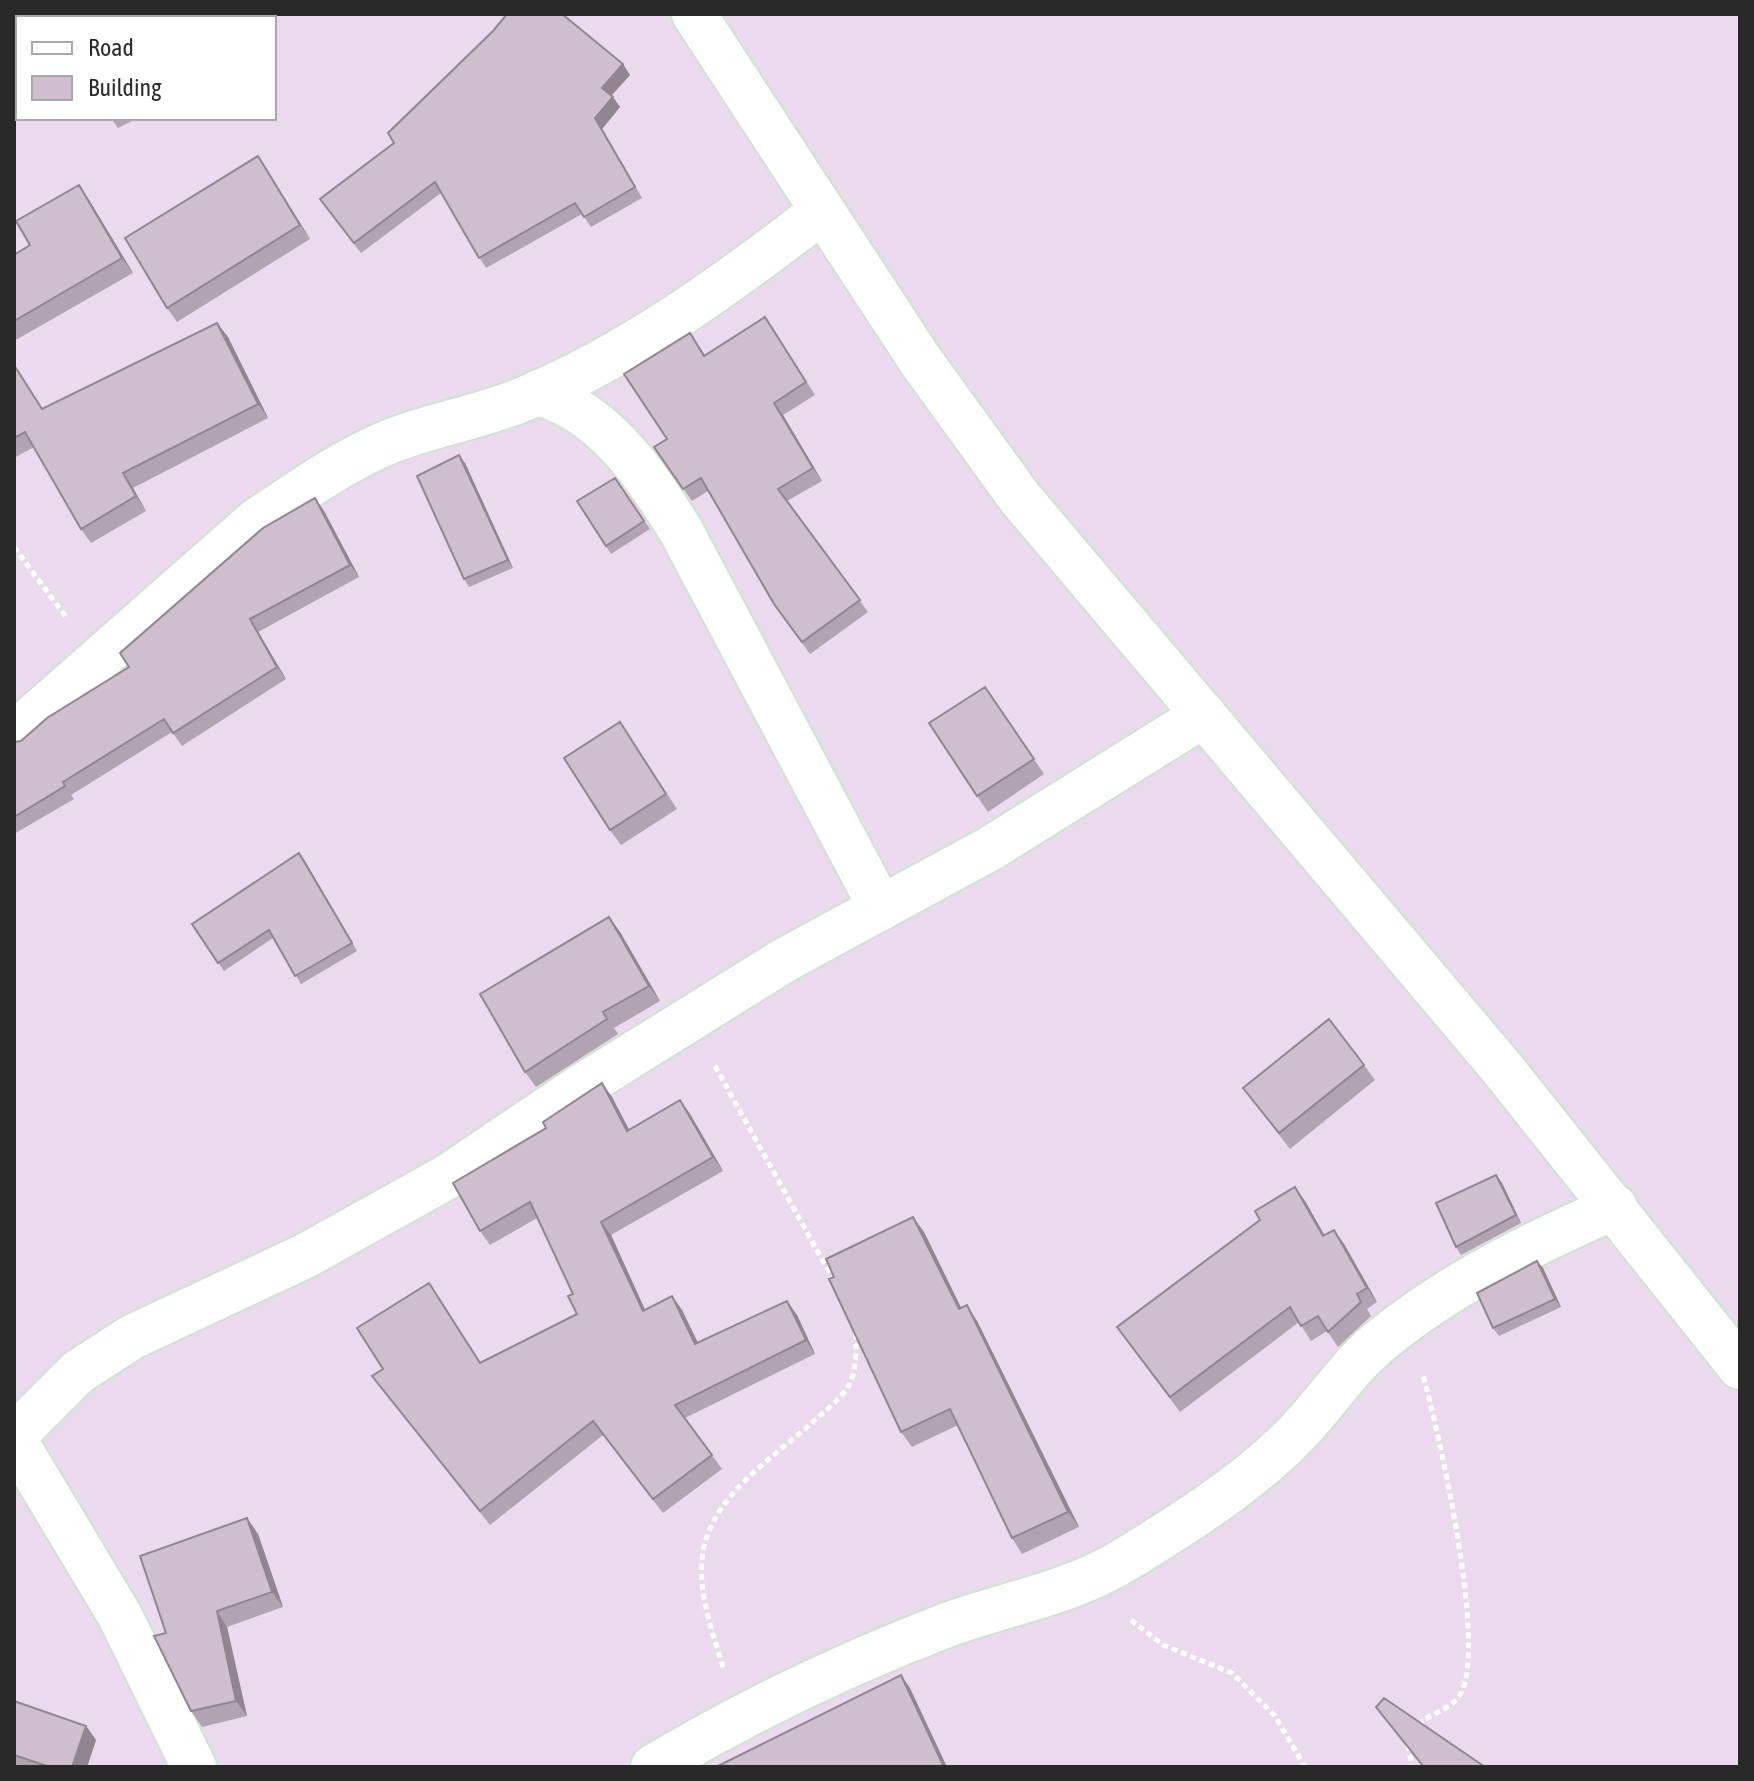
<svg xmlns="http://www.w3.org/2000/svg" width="1754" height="1781" font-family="'Asap Condensed',sans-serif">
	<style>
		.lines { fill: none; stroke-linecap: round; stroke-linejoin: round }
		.street-casing { stroke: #cee4d1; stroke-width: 48 }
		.path { stroke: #fff; stroke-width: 5; stroke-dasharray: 6 4; stroke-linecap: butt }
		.street { stroke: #fff; stroke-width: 44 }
		.wall { fill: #b1a3b1 }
		.shaded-wall { fill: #908590 }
		.building { fill: #cebece; stroke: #908590; stroke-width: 2 }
	</style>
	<rect width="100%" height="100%" fill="#ebd9ed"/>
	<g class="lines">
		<g class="street-casing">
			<path id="street" d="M694 14 920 360 1020 498 1501 1067 1740 1367
				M539 392C554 399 571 405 584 415 626 444 655 489 681 531L881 908
				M14 734 256 521C300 492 342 461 391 441 434 424 481 417 524 399 631 355 730 282 821 212
				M14 1436 78 1372 132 1337 305 1256 447 1177 579 1088 783 961 991 848 1204 715
				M14 1439 120 1616 194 1767
				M653 1767C747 1711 845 1664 947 1625 1007 1603 1068 1594 1123 1561 1182 1525 1246 1485 1294 1436 1325 1405 1349 1365 1384 1338 1453 1282 1534 1243 1615 1207"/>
		</g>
		<path class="path" d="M14 547 66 617
			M715 1066 834 1281
			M1131 1620 1163 1645 1232 1673 1275 1716 1305 1767
			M723 1667C712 1630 695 1586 704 1547 716 1492 776 1456 815 1420 826 1410 842 1398 849 1385 857 1370 857 1346 855 1331
			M1418 1725C1431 1712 1452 1710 1461 1693 1487 1645 1439 1433 1423 1375
			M1408 1745 1412 1767"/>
		<use href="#street" class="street"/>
	</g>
	<path class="wall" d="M14 14H125L127 18H58L57 17 18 18V38L14 40Z
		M630 75 611 96 620 107 602 129 642 198 591 227 582 214 486 268 441 193 361 253 327 209Z
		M111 118H138L118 128Z
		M267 170 310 239 177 322 167 308Z
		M89 200 133 273 14 341V255L30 245Z
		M774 330 815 395 783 415 822 481 787 501 868 612 810 654 774 604 708 491 692 501 654 447 667 439 690 333 705 355Z
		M228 337 268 418 133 488 146 511 91 543 81 529 34 447 14 458V364L42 409Z
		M465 463 513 568 469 587 464 579Z
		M615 478 650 529 611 554 577 501Z
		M315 498 324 511 359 577 258 632 286 679 182 746 172 732 71 795 74 799 14 834V742L21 741 129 667Z
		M985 687 1044 774 988 812 977 796Z
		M620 722 677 809 621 845 610 830Z
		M299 853 357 951 301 984 273 938 224 971 192 924Z
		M609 917 620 932 660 1001 614 1028 618 1034 536 1087 525 1072Z
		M1364 1065 1375 1080 1290 1149 1243 1088Z
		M602 1083 612 1097 629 1130 680 1100 690 1114 723 1171 611 1235 645 1310 672 1296 682 1310 697 1342 797 1315 815 1354 685 1418 722 1469 663 1513 603 1435 490 1525 372 1376 383 1369 439 1297 480 1362 577 1314 573 1294 537 1218 490 1245 480 1231 546 1128Z
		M1496 1175 1502 1183 1521 1223 1461 1255 1456 1247Z
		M1305 1201 1324 1235 1334 1230 1344 1244 1377 1302 1367 1309 1371 1316 1338 1347 1327 1331 1311 1341 1299 1322 1180 1412 1117 1327Z
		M924 1232 961 1308 977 1321 1079 1527 1022 1554 1012 1538 958 1425 912 1447 901 1432Z
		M1537 1261 1543 1268 1561 1307 1499 1336 1493 1328Z
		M247 1518 258 1534 283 1607 227 1627 247 1716 202 1727 191 1711 166 1633Z
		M14 1701 86 1726 96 1740 87 1767H17L14 1766Z
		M1376 1707 1485 1767H1423Z"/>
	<path class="shaded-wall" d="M623 64 630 75 609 98 602 88Z
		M613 97 620 107 602 129 642 198 595 118Z
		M258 156 267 170 310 239 300 225Z
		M79 185 89 200 133 273 122 258Z
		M217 323 228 337 268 418 258 404Z
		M774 403 783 415 822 481 813 468Z
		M459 455 465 463 513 568 508 560Z
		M123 473 133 488 146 511 136 496Z
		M315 498 324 511 359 577 350 565Z
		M250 619 258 632 286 679 277 667Z
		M299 853 305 861 357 951 352 943Z
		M609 917 620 932 660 1001 649 986Z
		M602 1083 612 1097 637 1145 627 1131Z
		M680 1100 690 1114 723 1171 713 1157Z
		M1496 1175 1502 1183 1521 1223 1516 1215Z
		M1295 1187 1305 1201 1333 1250 1323 1236Z
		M913 1217 924 1232 969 1324 959 1309Z
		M601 1222 611 1235 652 1325 643 1311Z
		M1334 1230 1344 1244 1377 1302 1367 1288Z
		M1537 1261 1543 1268 1561 1307 1555 1299Z
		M672 1296 682 1310 705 1357 695 1344Z
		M787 1301 797 1315 815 1354 806 1340Z
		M967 1305 977 1321 1079 1527 1068 1512Z
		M247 1518 258 1534 283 1607 272 1592Z
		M217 1611 227 1627 247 1716 236 1701Z
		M901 1675 910 1688 947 1767H944L943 1765Z
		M86 1726 96 1740 87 1767H72Z"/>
	<path class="building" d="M14 14H29L22 18H18V20L14 22Z
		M56 14H123L125 18H58Z
		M507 14H562L623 64 602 88 613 97 595 118 635 187 584 217 575 203 479 258 435 182 354 243 320 199 394 143 388 133 493 31Z
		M258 156 300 225 167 308 125 238Z
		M79 185 122 258 14 321V255L30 245 16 221Z
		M765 317 806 382 774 403 813 468 778 489 860 600 802 642 774 604 701 478 683 489 654 447 667 439 624 374 690 333 704 356Z
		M217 323 258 404 123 473 136 496 81 529 25 432 14 438V365L42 409Z
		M459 455 508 560 464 579 417 476Z
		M615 478 644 521 606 546 577 501Z
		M315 498 350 565 250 619 277 667 173 733 164 719 63 782 65 786 14 817V742L21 741 47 718 129 667 120 653 263 528Z
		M985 687 1034 759 977 796 929 723Z
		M620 722 666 794 610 830 564 758Z
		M299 853 352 943 295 976 269 930 218 963 192 924Z
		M609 917 649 986 603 1012 607 1019 525 1072 480 994Z
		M1329 1019 1364 1065 1279 1133 1243 1088Z
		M602 1083 627 1131 680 1100 713 1157 601 1222 643 1311 672 1296 695 1344 787 1301 806 1340 675 1405 712 1455 653 1499 593 1421 480 1511 372 1376 383 1369 357 1328 429 1283 480 1363 577 1314 568 1296 573 1294 530 1202 480 1231 453 1183 546 1128 543 1122Z
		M1496 1175 1516 1215 1456 1247 1436 1203Z
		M1295 1187 1323 1236 1334 1230 1367 1288 1357 1294 1361 1302 1328 1332 1318 1316 1301 1326 1290 1307 1170 1397 1117 1327 1260 1220 1255 1211Z
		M913 1217 959 1309 967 1305 1068 1512 1012 1538 950 1409 901 1432 829 1279 834 1277 826 1259Z
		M1537 1261 1555 1299 1493 1328 1477 1293Z
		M247 1518 272 1592 217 1611 236 1701 191 1711 154 1636 166 1633 140 1556Z
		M901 1675 943 1765 938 1767H716Z
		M1384 1698 1485 1767H1424L1376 1707Z
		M14 1701 86 1726 72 1767H50L14 1755Z"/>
	<rect width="1754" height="1781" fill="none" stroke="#292929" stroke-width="32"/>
	<rect x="16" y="16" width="260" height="104" fill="#ffffff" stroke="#a9a9a9" stroke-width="2"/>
	<rect x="32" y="42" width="40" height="12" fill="#ffffff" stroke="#a9a9a9" stroke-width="2"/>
	<text x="88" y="56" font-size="24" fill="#292929">Road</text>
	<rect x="32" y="76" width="40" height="24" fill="#cebece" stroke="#a9a9a9" stroke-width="2"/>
	<text x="88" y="96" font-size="24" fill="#292929">Building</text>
</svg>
